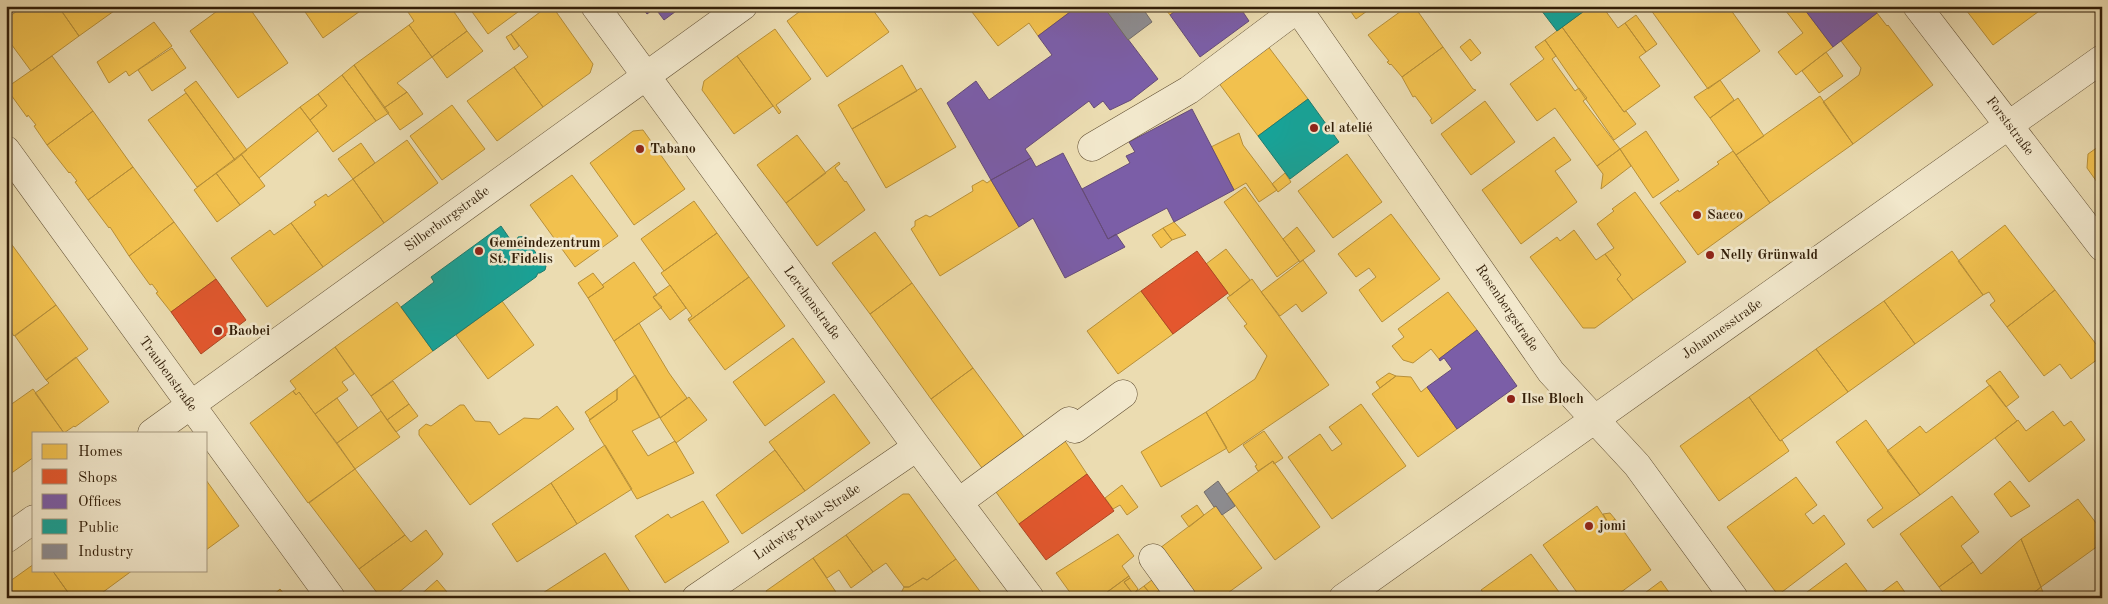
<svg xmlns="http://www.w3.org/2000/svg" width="2108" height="604" viewBox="0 0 2108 604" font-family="'Old Standard TT',serif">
<rect width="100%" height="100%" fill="#ebdcb1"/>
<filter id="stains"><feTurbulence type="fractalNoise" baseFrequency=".004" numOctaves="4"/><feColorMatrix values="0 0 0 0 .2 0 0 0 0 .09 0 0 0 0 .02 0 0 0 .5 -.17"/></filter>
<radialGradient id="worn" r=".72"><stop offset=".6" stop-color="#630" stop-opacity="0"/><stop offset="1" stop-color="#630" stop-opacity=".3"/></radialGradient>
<path fill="#f2c14e" stroke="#b89039" d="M24,6H58L79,36L31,71L6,37V19Z
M58,6H121L79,36Z
M224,6H248L288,63L238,98L190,31Z
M301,6H367L323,38Z
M404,6H450L467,31L432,57L409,25L414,21Z
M474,6H486L490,11L496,6H526L488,34L470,9Z
M548,6H552L593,64L590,73L543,107L514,67L528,57L511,34Z
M807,6H870L889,32L827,77L787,21Z
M980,6H1078L1038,36L1029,23L998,46L972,12Z
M1163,6H1182L1170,15Z
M1347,6H1374L1356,19Z
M1408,6H1414L1443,47L1402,77L1391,64L1390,65L1387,62L1389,61L1368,35Z
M1591,6H1602L1618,28L1625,23L1646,52L1639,57L1660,86L1624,112L1562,27Z
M1648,6H1728L1760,51L1708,89Z
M1782,6H1802L1833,47L1796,75L1778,52L1803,33Z
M1963,6H2046L1993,45Z
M1877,13L1887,26L1888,25L1933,85L1853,144L1823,102L1859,75L1861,68L1841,41Z
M1636,15L1657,44L1646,52L1625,23Z
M154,22L172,46L129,76L126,71L109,83L97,62Z
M409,25L432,57L397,83L407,92L384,108L354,65Z
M1562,27L1624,112L1626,111L1636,124L1614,140L1545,40Z
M775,29L811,79L776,105L781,112L779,114L737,56Z
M467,31L483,51L447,78L432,57Z
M511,34L519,46L514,50L506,37Z
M1470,39L1481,53L1471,61L1460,47Z
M1545,40L1556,56L1552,59L1575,91L1579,88L1587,98L1583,101L1620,149L1597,166L1555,108L1537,121L1510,84L1544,59L1535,47Z
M1267,45L1308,99L1258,136L1218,82Z
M1443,47L1473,89L1476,90L1432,124L1430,120L1432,119L1415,96L1413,97L1402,77Z
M172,48L186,68L152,91L138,70Z
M1826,52L1843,76L1819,93L1802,71Z
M52,56L93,111L47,145L34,126L36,125L28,115L27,117L6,88Z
M737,56L773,106L734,134L702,90L704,81Z
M354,65L389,113L376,121L342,75Z
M902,65L917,91L852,129L838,105Z
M514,67L543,107L497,141L467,101Z
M342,75L376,121L333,152L310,120L327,106L318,94Z
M1720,80L1734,100L1710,118L1694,97Z
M196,81L247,150L235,160L184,90Z
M921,88L956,147L886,188L852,129Z
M407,92L423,114L400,130L384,108Z
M186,93L235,160L197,187L148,120Z
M318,94L327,106L310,120L300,107Z
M1820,96L1853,144L1770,203L1736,155Z
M1738,98L1764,136L1736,155L1710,118Z
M1485,101L1515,142L1471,175L1441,134Z
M452,105L485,149L442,180L410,136Z
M300,107L318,131L259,178L241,154Z
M93,111L133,167L88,200L75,182L77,181L70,172L69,173L47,145Z
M643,130L685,189L634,225L590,163L633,131Z
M1646,131L1679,180L1653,198L1620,149Z
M1239,133L1243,145L1277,190L1259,202L1246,183L1234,190L1211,147Z
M797,135L826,173L786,203L757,165Z
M1554,137L1571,160L1555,171L1577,202L1521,244L1482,190Z
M407,140L438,183L384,223L353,179Z
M361,143L375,163L353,179L338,159Z
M2102,144V189L2087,168L2088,154Z
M1620,149L1631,166L1601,189L1603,174L1597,166Z
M1733,151L1770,203L1698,255L1660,203L1678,190L1679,192L1719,164L1717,162Z
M241,154L265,186L240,205L216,173Z
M1347,154L1382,202L1333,238L1298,191Z
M839,162L840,164L835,168L845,182L846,181L865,210L817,246L786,203Z
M133,167L174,222L129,256L110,227L109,228L88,200Z
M216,173L240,205L217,222L194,190Z
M1285,173L1291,182L1278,192L1272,184Z
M572,175L618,236L575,267L530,205Z
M353,179L384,223L323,267L291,223L316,205L314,202L326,194L328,197Z
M983,180L987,183L991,180L1019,227L940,276L911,229L915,226V221L926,215L930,217L973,191L972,186Z
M1245,187L1299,261L1277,277L1224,202Z
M1635,192L1686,262L1633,300L1617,279L1621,275L1605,254L1614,248L1597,224L1614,211L1612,209Z
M694,201L717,233L664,271L641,239Z
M1391,214L1440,279L1382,322L1359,290L1376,277L1369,268L1356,277L1338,254Z
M174,222L216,279L171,312L156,293L158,292L152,284L150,285L129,256Z
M1174,222L1186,235L1172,240L1163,228Z
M291,223L323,267L267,307L231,258L270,230L274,235Z
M2005,225L2055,290L2007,327L1990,305L1995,301L1989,292L1983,295L1958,261Z
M1297,227L1315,251L1300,262L1283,239Z
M1163,228L1172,240L1161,248L1152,235Z
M1574,230L1596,260L1605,254L1621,275L1617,279L1633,300L1595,328H1583L1530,257L1557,237L1560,241Z
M875,232L912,283L870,314L832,263Z
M717,233L749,277L689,321L688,319L692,316L661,273Z
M7,238L56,305L14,336L6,325Z
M1226,249L1250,280L1230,296L1206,264Z
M1952,251L1983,295L1915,344L1884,301Z
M1303,260L1327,293L1302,312L1296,304L1280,316L1261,292Z
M634,262L657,295L653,297L662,307L614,341L588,298L604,287L602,285Z
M593,273L604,287L588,298L578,283Z
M749,277L785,326L725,370L689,321Z
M1252,279L1329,385L1229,453L1206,412L1255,379L1267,356L1244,326L1247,324L1227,298Z
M912,283L973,368L931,399L870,314Z
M670,285L686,308L670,320L653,297Z
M2055,290L2102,352V356L2071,379L2060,364L2044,376L2007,327Z
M1141,291L1173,334L1118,374L1087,331Z
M1448,292L1477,330L1439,359L1431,349L1413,363L1403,360L1392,346L1404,337L1398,329Z
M502,301L534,345L488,379L456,335Z
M1884,301L1915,344L1848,392L1816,349Z
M397,302L433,351L371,396L335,347Z
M56,305L88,349L46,380L15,336Z
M639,323L669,373L687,398L660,418L614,341Z
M793,338L825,382L765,426L733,382Z
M335,347L354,374L342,382L348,390L315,414L299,392L296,395L293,391L296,389L290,381Z
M1816,349L1848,392L1780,441L1749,397Z
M76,357L109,402L75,427L74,426L64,433L35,393L49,383L46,380Z
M973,368L1027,441L985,472L931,399Z
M2000,371L2019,397L2006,407L1986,381Z
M1389,373L1396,376L1380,388L1376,382Z
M635,375L660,417L632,431L648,456L675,441L694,473L637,499L589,420L617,400V389Z
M1396,376L1411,377L1421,392L1427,387L1457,429L1418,457L1372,394Z
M393,381L409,404L387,420L371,396Z
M1990,385L2017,421L1920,495L1887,451L1920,426L1926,433Z
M33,389L64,433H34V457L6,477V408Z
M617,389V400L590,420L585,412Z
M293,391L296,395L299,392L355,469L308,503L250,423Z
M834,394L870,443L805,491L769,442Z
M689,397L707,420L676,443L660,418Z
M1749,397L1780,441L1782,440L1789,451L1719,501L1680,446Z
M337,398L358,428L337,443L315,414Z
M409,404L418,416L396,432L387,420Z
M1361,404L1406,466L1332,519L1288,457L1320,434L1332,451L1342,444L1329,427Z
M460,405H464L475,421L490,422L499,435L524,418L539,419L557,406L574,429L470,505L419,435V430L426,424L431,426Z
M381,411L400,437L355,469L337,443Z
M2053,411L2064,426L2071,421L2085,440L2029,482L1995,438L2018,420L2026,431Z
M1206,412L1227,448L1161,487L1141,452Z
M1866,420L1920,495L1873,528L1867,520L1883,508L1836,442Z
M1264,431L1283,458L1274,464L1273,461L1258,471L1255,466L1257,465L1243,445Z
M1061,435L1087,474L1019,524L991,485Z
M605,445L632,489L577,524L551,483Z
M775,450L805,491L742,534L716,495Z
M1273,461L1320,527L1275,560L1227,494Z
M355,469L405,535L359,569L309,503Z
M1796,477L1817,505L1805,514L1813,524L1824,515L1845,544L1778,595L1727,527Z
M206,480L239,526L206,550Z
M2010,481L2030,506L2011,517L1994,494Z
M551,483L577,524L517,562L492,524Z
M1122,485L1138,507L1127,515L1120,505L1113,509L1105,498Z
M903,494H909L956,559L927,580L923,578L909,587H904L886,563L873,572L846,535Z
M1952,496L1979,532L1961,546L1973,562L1939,587L1900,534Z
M2078,499L2102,531V543L2041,587L2021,539Z
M703,501L729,542L665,583L635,536L668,514L671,518Z
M1197,505L1204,515L1189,527L1181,516Z
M1216,506L1262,568L1221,598H1188L1160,548Z
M1597,506L1609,524L1615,519L1651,570L1613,598H1581L1543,545Z
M1610,513L1615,519L1609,524L1603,514Z
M426,530L443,554L439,559L392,598H381L359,569L405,535L411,542Z
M1118,534L1134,556L1122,566L1129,576L1099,598H1074L1056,573Z
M846,535L873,572L851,588L839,570L827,578L813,558Z
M2021,539L2041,587L2027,598H1947L1939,587L1973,562L1981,574Z
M605,553L634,598H535Z
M1531,554L1559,592L1557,594L1560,598H1487L1481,590Z
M813,558L840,598H770L766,591Z
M956,559L982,594L976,598H893L901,593L904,587H909L923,578L927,580Z
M1846,563L1867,591L1859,598H1799Z
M34,564V570H52L72,598H6V584Z
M52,570H133L95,598H72Z
M1129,576L1130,578L1124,582L1133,594L1144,586L1152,596L1164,587L1172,598H1099Z
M1157,576L1164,587L1152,596L1144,586Z
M1130,578L1138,589L1133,594L1124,582Z
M437,580L452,598H417Z
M1661,581L1673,598H1638Z
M1897,581L1909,598H1874Z
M2041,587L2045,598H2027Z
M280,589L287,598H270Z"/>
<path fill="#e4572e" stroke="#af4623" d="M1197,251L1228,293L1173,334L1141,291Z
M216,279L246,320L201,354L171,312Z
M1087,474L1114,511L1046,560L1019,524Z"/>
<path fill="#7b5ea7" stroke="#654b77" d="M641,6H683L664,20L655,8L647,14Z
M1078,6H1103L1158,79L1131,100L1110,110L1103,101L1094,108L1089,101L1025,149L1031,158L991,180L947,103L976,81L989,100L1052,55L1038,36Z
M1182,6H1239L1249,21L1200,57L1170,15Z
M1802,6H1872L1877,13L1833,47Z
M1192,109L1234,190L1174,222L1167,208L1108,239L1082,189L1130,163L1126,156L1135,152L1129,142Z
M1063,153L1108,239L1116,234L1125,247L1065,278L1033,218L1019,227L991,180L1031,158L1036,167Z
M1477,330L1517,386L1457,429L1427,387L1452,369L1444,358L1440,361L1439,359Z"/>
<path fill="#17a398" stroke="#1f7b6d" d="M1538,6H1591L1557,31Z
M1308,99L1339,142L1290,179L1258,136Z
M501,226L512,242H517L518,237L527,236L535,247L533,249L546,266L545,270L540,273H538L536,277L433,351L401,307L434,282L431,277Z"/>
<path fill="#8d8d92" stroke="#726c69" d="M1103,6H1141L1152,22L1128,40Z
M1218,481L1235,506L1222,515L1216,506L1214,507L1204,492Z"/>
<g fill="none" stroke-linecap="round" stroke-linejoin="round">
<defs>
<path id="minor" d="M595,6L917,447L1030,598
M1296,6L1551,372L1637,465L1734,598
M1917,6L2102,247
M1092,147L1189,90L1297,9
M6,150L331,598
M152,433L743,6
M959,502L1069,421L1075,429L1123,394
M6,539L34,519
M1153,558L1182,598
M696,598L917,447
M1343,598L2102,59"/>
</defs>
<use href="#minor" stroke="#604e32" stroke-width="29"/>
<use href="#minor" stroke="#f2e8cc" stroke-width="28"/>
</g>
<g fill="#8f2418" stroke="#f2e8cc" stroke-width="2">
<circle cx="1314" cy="128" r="5"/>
<circle cx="640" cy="149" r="5"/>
<circle cx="1697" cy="215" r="5"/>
<circle cx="479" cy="251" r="5"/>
<circle cx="1710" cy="255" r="5"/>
<circle cx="218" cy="331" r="5"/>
<circle cx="1511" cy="399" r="5"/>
<circle cx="1589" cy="526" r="5"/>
</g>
<g text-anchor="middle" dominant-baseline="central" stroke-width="5" stroke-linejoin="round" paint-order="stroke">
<g font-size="14" fill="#321e08" stroke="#f2e8cc">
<text transform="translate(2010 126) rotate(53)">Forststraße</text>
<text transform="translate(447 219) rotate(-36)">Silberburgstraße</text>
<text transform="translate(812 303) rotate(54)">Lerchenstraße</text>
<text transform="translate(1507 308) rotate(56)">Rosenbergstraße</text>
<text transform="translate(1722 329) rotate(-35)">Johannesstraße</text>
<text transform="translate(168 374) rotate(54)">Traubenstraße</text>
<text transform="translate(807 522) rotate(-34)">Ludwig-Pfau-Straße</text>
</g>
<g font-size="14" font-weight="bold" fill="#321e08" stroke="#f2e8cc" text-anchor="start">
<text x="1324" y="128">el atelié</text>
<text x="650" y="149">Tabano</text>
<text x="1707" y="215">Sacco</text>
<text x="489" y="243">Gemeindezentrum<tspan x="489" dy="16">St. Fidelis</tspan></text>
<text x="1720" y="255">Nelly Grünwald</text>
<text x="228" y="331">Baobei</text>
<text x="1521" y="399">Ilse Bloch</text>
<text x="1599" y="526">jomi</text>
</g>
</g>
<rect width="2108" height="604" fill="none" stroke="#ebdcb1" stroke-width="25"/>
<rect x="8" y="8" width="2093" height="589" fill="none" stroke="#321e08" stroke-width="2.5"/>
<rect x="12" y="12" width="2083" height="579" fill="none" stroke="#321e08"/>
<rect x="32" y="432" width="175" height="140" fill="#f2e8cc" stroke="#a5977e"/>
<rect x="42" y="444" width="25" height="15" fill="#f2c14e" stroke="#a5977e"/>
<text x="78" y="456" font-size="15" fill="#321e08">Homes</text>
<rect x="42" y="469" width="25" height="15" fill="#e4572e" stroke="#a5977e"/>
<text x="78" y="482" font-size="15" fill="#321e08">Shops</text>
<rect x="42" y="494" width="25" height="15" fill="#7b5ea7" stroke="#a5977e"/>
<text x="78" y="506" font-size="15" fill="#321e08">Offices</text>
<rect x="42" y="519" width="25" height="15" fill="#17a398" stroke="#a5977e"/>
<text x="78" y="532" font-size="15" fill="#321e08">Public</text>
<rect x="42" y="544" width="25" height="15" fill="#8d8d92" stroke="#a5977e"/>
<text x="78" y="556" font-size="15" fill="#321e08">Industry</text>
<rect width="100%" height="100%" filter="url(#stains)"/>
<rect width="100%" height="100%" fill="url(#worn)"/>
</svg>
